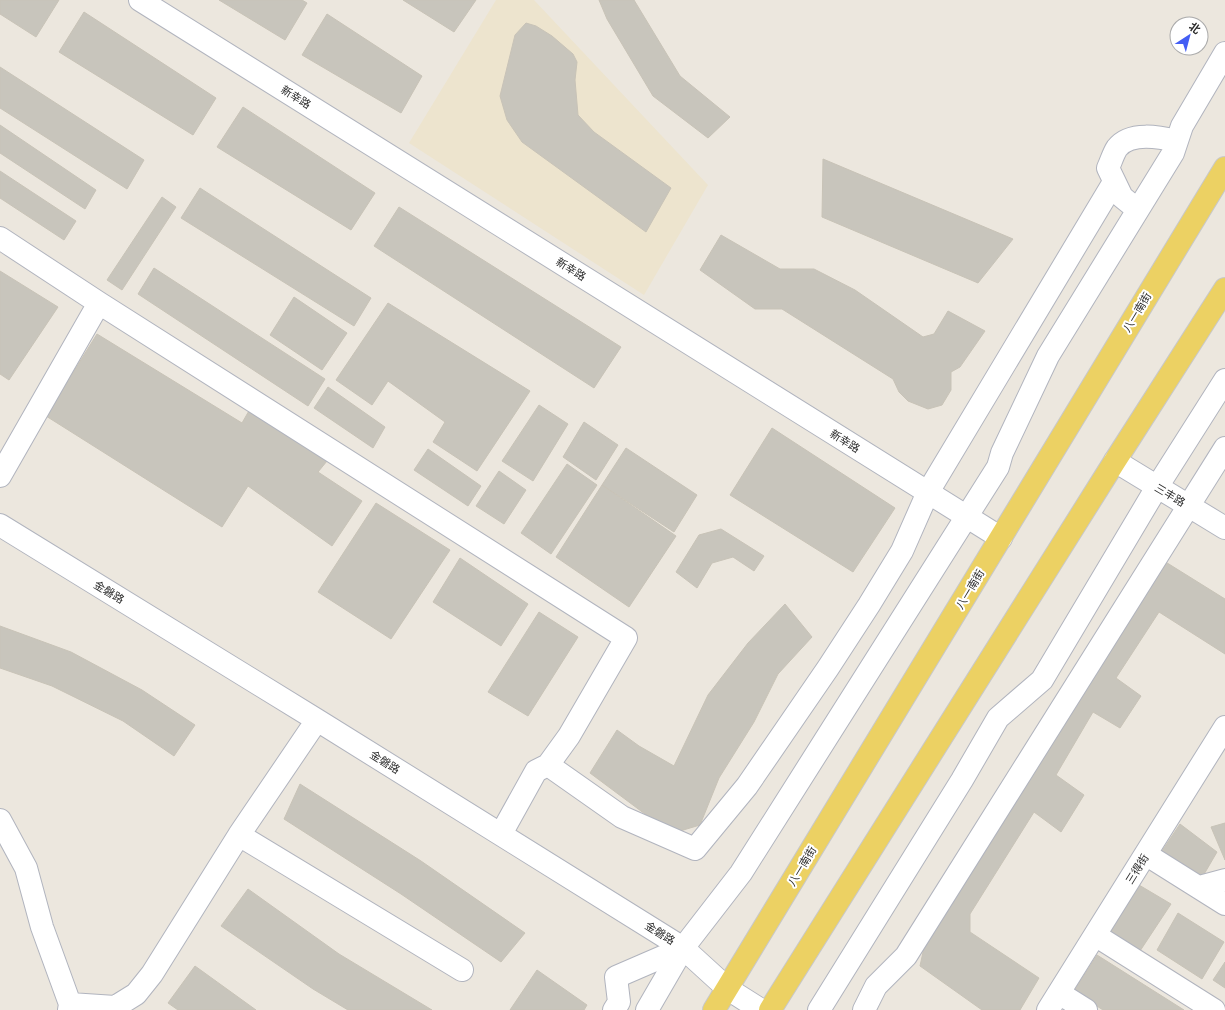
<svg xmlns="http://www.w3.org/2000/svg" width="1225" height="1010" viewBox="0 0 1225 1010" font-family="'Archivo Narrow','Noto Sans SC',sans-serif">
<rect width="100%" height="100%" fill="#ece7de"/>
<path fill="#ede4ce" d="M496,0H534L708,185L644,295L409,143Z"/>
<path fill="#c8c5bc" stroke="#c8c3b7" d="M0,0H59L36,37L0,14Z
M219,0H302L307,3L285,40Z
M403,0H476L454,32Z
M599,0H634L680,76L730,117L708,138L653,96L607,19Z
M84,12L216,98L193,135L59,52Z
M327,14L422,76L401,113L302,55Z
M526,23L536,26L552,36L573,54L577,62L575,80L578,115L594,132L671,188L646,232L522,142L507,120L500,96L515,35Z
M0,67L144,160L127,189L0,108Z
M243,107L375,193L351,230L217,147Z
M0,125L96,190L85,209L0,153Z
M823,159L1013,239L978,283L822,217Z
M0,171L76,221L64,240L0,198Z
M200,188L371,298L354,326L181,218Z
M162,197L176,207L122,290L107,280Z
M399,207L621,347L594,388L374,246Z
M721,235L780,269H814L855,290L923,337L934,334L948,311L985,331L960,367L951,372V390L942,405L928,409L908,401L899,392L893,379L782,309H755L700,270Z
M154,268L325,379L308,406L138,294Z
M0,271L58,307L9,380L0,374Z
M294,297L347,333L322,370L270,335Z
M388,303L530,391L477,471L433,442L445,422L388,381L372,405L336,380Z
M97,334L242,423L250,409L327,461L318,472L362,501L332,546L248,486L222,527L46,416Z
M328,387L385,427L373,448L314,408Z
M539,405L568,424L533,481L502,461Z
M584,422L618,445L596,480L563,457Z
M772,428L895,508L853,572L730,495Z
M626,448L697,495L674,532L602,485Z
M428,449L481,486L468,506L414,470Z
M567,464L597,485L551,554L521,533Z
M499,471L526,490L504,524L476,506Z
M602,485L676,536L629,607L556,557Z
M376,503L450,550L391,639L318,592Z
M721,529L764,556L754,571L733,557L712,563L697,588L676,572L699,535Z
M460,558L528,604L501,646L433,602Z
M1164,561L1225,599V654L1159,612L1116,678L1141,696L1120,728L1093,712L1056,775L1084,795L1061,832L1034,812L970,914V932L1039,978L1020,1010H982L920,966L925,943Z
M785,604L812,637L778,674L754,722L719,778L700,825L680,831L649,817L590,773L617,730L639,746L674,766L708,695L748,643Z
M539,612L578,637L528,716L488,692Z
M0,626L71,652L142,690L195,725L174,756L123,721L52,686L0,668Z
M300,784L421,861L525,933L501,962L401,894L284,819Z
M1225,823V860L1211,827Z
M1180,824L1217,852L1203,876L1162,851Z
M1139,885L1171,904L1138,954L1106,934Z
M248,889L339,954L432,1010H348L313,989L221,926Z
M1178,913L1224,942L1202,979L1157,950Z
M1097,955L1184,1010H1103L1074,991Z
M1225,962V988L1213,980Z
M195,966L256,1010H178L168,1003Z
M537,970L587,1005L584,1010H510Z"/>
<g fill="none" stroke-linecap="round" stroke-linejoin="round">
<defs>
<path id="minor" d="M140,0L1001,538
M1138,210L1122,197L1108,168C1111,162 1113,154 1117,148C1130,131 1160,137 1177,141
M0,238L99,303L626,638L569,736L548,765
M1115,461L1225,528
M0,476L99,303
M0,525L317,720L683,948L728,989L761,1010
M0,820L26,868L42,927L70,1004L69,1010
M501,834L536,771L548,765L622,817L695,849L747,786L828,668L869,605L902,551L928,492L1114,182
M239,835L462,970
M1147,855L1225,904
M1199,887L1225,880
M1095,935L1214,1010
M1059,993L1086,1010
M70,1004L115,1007L136,994L152,974L239,835L317,720
M614,1010L619,1002L616,977L683,948
M647,1010L683,948L741,873L998,467L1002,453L1048,356L1173,153L1182,126L1225,53
M819,1010L962,780L998,718L1042,680L1157,487L1225,380
M864,1010L876,986L906,956L1225,448
M1048,1010L1225,727"/>
<path id="major" d="M714,1010L1225,168
M770,1010L1115,461L1225,289"/>
</defs>
<use href="#minor" stroke="#b1b4be" stroke-width="24"/>
<use href="#major" stroke="#c8c8c8" stroke-width="24"/>
<use href="#minor" stroke="#fff" stroke-width="22"/>
<use href="#major" stroke="#ecd163" stroke-width="22"/>
</g>
<g text-anchor="middle" dominant-baseline="central" stroke-width="4" stroke-linejoin="round" paint-order="stroke">
<g font-size="11" fill="#2b2b2b" stroke="#fff">
<text transform="translate(296 97) rotate(32)">新幸路</text>
<text transform="translate(571 269) rotate(32)">新幸路</text>
<text transform="translate(1137 312) rotate(-59)">八一南街</text>
<text transform="translate(845 441) rotate(32)">新幸路</text>
<text transform="translate(1170 495) rotate(31)">三丰路</text>
<text transform="translate(970 589) rotate(-59)">八一南街</text>
<text transform="translate(109 592) rotate(31)">金磐路</text>
<text transform="translate(385 762) rotate(32)">金磐路</text>
<text transform="translate(802 866) rotate(-59)">八一南街</text>
<text transform="translate(1137 869) rotate(-58)">三得街</text>
<text transform="translate(660 933) rotate(32)">金磐路</text>
</g>
</g>
<g transform="translate(1189 36) rotate(36)"><circle r="19" fill="#ffffff" stroke="#aaaaaa"/>
<path d="M0-3L7 15L0 10L-7 15Z" fill="#445ef4"/>
<text y="-6" font-size="11" font-weight="bold" text-anchor="middle" fill="#2b2b2b">北</text>
</g>
</svg>
